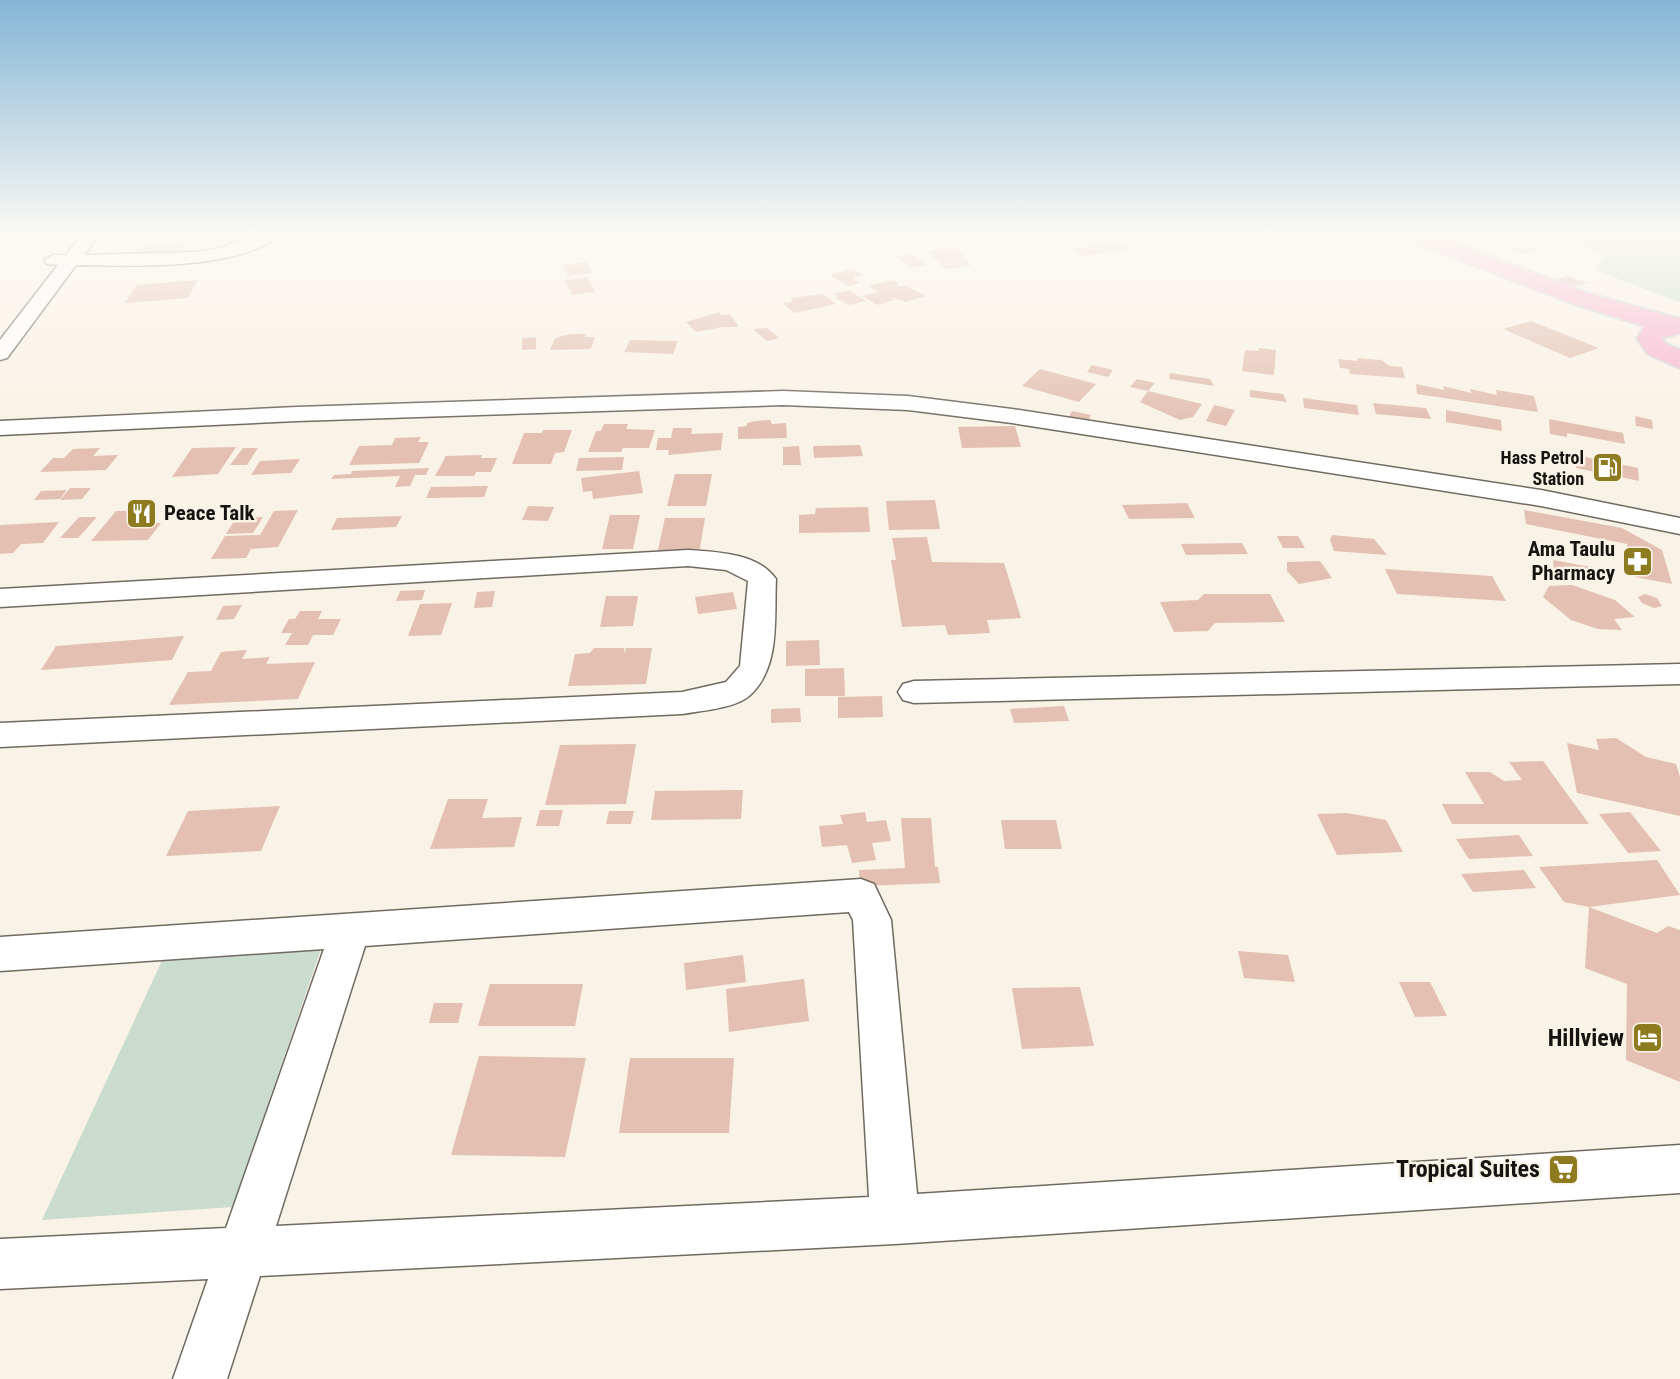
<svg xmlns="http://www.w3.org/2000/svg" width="1680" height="1379" viewBox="0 0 1680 1379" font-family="'Roboto Condensed',sans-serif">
<rect width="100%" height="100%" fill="#f9f2e6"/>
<path fill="#cadcce" d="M1544,234H1680V302L1594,270L1605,256Z
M323,943L233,1207L42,1220L166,952Z"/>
<path fill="#e3c0b2" d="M0,234H19L12,243L0,244Z
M250,234L247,243L224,245L227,236Z
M797,234H836V236L806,241Z
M1514,234L1533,242L1524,244L1503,236Z
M1100,237L1111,239L1130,249L1085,256L1071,249L1090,245L1083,241Z
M156,243L154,245L187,243L180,253L133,257L141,246Z
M1524,245L1537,250L1522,254L1509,249Z
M949,248L958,249L964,254L961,256L972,265L946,269L926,251Z
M911,254L927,265L911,268L896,257Z
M587,262L593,273L568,276L563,265Z
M853,269L863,275L852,278L860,283L848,286L830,275Z
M1567,276L1588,283L1573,286L1554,280Z
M587,277L595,292L572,295L564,280Z
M198,280L188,298L125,303L137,285Z
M892,280L899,283L897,287L905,285L926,296L905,302L892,297L894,300L877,305L862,296L878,292L869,286Z
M849,290L866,301L850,305L835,298L838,296L833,294Z
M823,294L836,304L794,313L783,303L793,301L790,298Z
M719,312L721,315L730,314L739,327H723L696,332L686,322Z
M1531,321L1599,348L1570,358L1503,329Z
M767,328L779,338L767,341L753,329Z
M570,334H586L585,337H595L591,349L550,350L555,338Z
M536,337V349L522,350V338Z
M630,340L678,341L673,354L624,352Z
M1259,348L1276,350L1274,375L1242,371L1245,350L1259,351Z
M1357,358L1381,360L1390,366L1402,367L1405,378L1350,374L1349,369L1340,368L1338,359L1358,361Z
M1092,365L1113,370L1108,377L1087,372Z
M1040,369L1096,384L1079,402L1022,386Z
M1170,373L1210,379L1214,386L1169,379Z
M1137,379L1155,383L1148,391L1130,387Z
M1416,384L1444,390L1443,386L1471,393L1470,389L1497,395L1496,390L1534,396L1538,412L1417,394Z
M1250,390L1283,394L1287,402L1250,397Z
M1148,391L1202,404L1193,417L1180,420L1140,402Z
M1303,398L1357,405L1359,415L1304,408Z
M1373,403L1426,408L1431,419L1376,414Z
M1214,405L1235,410L1226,426L1206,421Z
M1446,410L1501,420L1502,431L1446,422Z
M1072,411L1091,415L1087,422L1068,419Z
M1635,416L1652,420L1653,429L1636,426Z
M1549,419L1623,433L1625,444L1567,433V437L1550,434Z
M770,420L772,424L786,423L787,438L738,439V427L747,426V423L755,421Z
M604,424H628L626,429L655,430L649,448H623L621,452H588L596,431H601Z
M1015,426L1021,447L962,448L958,427Z
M673,428H692L691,434L723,433L721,450L668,455L669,450H656L658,438H671Z
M543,430H572L564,452L555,453L551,464H512L524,433H542Z
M421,437L418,442H429L419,463L349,465L359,446L392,445L395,438Z
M860,445L863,456L814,458L813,446Z
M799,446L801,465H783V447Z
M236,447L218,474L172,477L192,448Z
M100,448L93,456L118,455L106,470L40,472L53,458H64L73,449Z
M243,448H258L247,465H230Z
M482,455L481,458H497L491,472H476L474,476H435L446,456Z
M1576,455L1638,468L1639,481L1576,468Z
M624,457L622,470L576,471L579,458Z
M300,459L291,473L251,475L260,461Z
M429,468L426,475H415L410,486L395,487L400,476L331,479L334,475L351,474L352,471Z
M639,471L643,493L593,499L592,491L583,492L581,478Z
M675,474H712L706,506H667Z
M488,486L484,497L426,498L431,487Z
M70,488H91L82,499L60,500Z
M67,490L60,499L34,500L41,491Z
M935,500L940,529L889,530L886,501Z
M1187,503L1195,518L1129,519L1122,505Z
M528,506L554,507L548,521L522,520Z
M868,507L870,532L799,533V515L815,514L816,508Z
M298,510L278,547L251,549L246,558L211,559L225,536L260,535L274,511Z
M1524,510L1622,528L1662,550L1672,584L1635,577L1627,544L1526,524Z
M116,511H138L127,524L161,523L148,540L91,541Z
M610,515H640L633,549H602Z
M402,516L396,527L331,530L337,518Z
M79,517H97L78,538H60Z
M263,517L253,533L226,534L236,518Z
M665,518H705L699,554H657Z
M59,522L43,543L21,544L13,553L0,554V525Z
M1332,535L1374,539L1387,555L1334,551L1330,540Z
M1277,536H1298L1305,548H1283Z
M927,537L932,562L1004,563L1021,618L987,620L990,633L948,635L945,625L902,627L891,560H896L892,538Z
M1242,543L1248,554L1186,555L1181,544Z
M1553,560L1596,568L1598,578L1554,569Z
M1320,561L1332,578L1299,584L1287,571V562Z
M1385,569L1492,576L1506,601L1397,594Z
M1572,585L1615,600L1635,617L1614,619L1622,630L1598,629L1571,620L1543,597L1549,586Z
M425,590L422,600L396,601L400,591Z
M495,591L492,607L474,608L477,592Z
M733,592L737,609L698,614L695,597Z
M1204,594H1270L1285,622L1215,623L1208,631L1174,632L1160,602L1198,600Z
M1645,594L1657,598L1662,606L1654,608L1642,603L1638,597Z
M606,596H638L633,626L600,627Z
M452,603L441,635L408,636L420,604Z
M242,605L234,619L216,620L223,606Z
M300,611H322L318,619H341L333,635H313L308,645H285L292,633H281L289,619H295Z
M184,636L172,660L41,670L56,646Z
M819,640L820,665L786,666V641Z
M594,648H624L625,654L626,648H652L646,684L568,686L575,654L590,653Z
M247,650L242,659L270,657L266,664L315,662L298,699L169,705L188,672L211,671L221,652Z
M844,668L845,696H805V669Z
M882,696L883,717L838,718V697Z
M1064,706L1069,721L1014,723L1010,709Z
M800,708L801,722L771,723V709Z
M1616,738L1646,757L1676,764L1680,777V816L1577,793L1567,743L1599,750L1596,739Z
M636,744L626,804L545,805L560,745Z
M1543,761L1589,824H1452L1442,804H1484L1465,772H1490L1504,781L1522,780L1509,762Z
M743,790L741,819L651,820L655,791Z
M448,799H488L482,818L522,817L514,847L430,849Z
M280,806L261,851L166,856L188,811Z
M540,810H563L559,826H536Z
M609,811H634L631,824H606Z
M865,812L867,822L886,820L891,841L872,843L876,860L852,863L847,845L822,847L819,826L843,824L840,815Z
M1630,812L1661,851L1628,853L1599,814Z
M1347,813L1386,820L1403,852L1337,855L1317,814Z
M901,818H931L935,867H938L940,883L860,886L859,870L905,868Z
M1001,820H1056L1062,849H1005Z
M1519,835L1533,856L1469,859L1456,839Z
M1657,860L1680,895L1589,907L1657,933L1668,926L1680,930V1082L1626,1060L1627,984L1585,968L1589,907L1564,902L1539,867Z
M1524,870L1536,888L1473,892L1461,874Z
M1238,951L1288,955L1295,982L1244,978Z
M743,955L746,982L686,990L684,963Z
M804,979L809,1021L729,1032L726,989Z
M1399,982H1430L1447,1016L1415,1017Z
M490,984H583L575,1026H478Z
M1080,987L1094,1046L1022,1049L1012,988Z
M434,1003H463L458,1023H429Z
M479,1056L586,1058L565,1157L451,1155Z
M630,1058H734L729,1133H619Z"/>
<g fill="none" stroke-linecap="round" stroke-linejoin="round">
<defs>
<path id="minor" d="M82,234H99L84,255L195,252L221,248L257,234H279C244,271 125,266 76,265L7,358L0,360V340L58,265L47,264L44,260L53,255H66Z
M783,391L908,396L1012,409L1541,490L1680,518V534L1541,506L1012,423L908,410L783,405L297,421L0,435V421L297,407Z
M688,550C717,552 758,553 776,579C774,618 781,668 749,696C736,708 700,711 682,714L0,747V723L682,692L726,682L740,666L748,581L726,570L688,566L0,607V589Z
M1680,664V684L914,703L903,700L898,692L903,684L914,681Z
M861,879L874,884L891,920L917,1194L1680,1145V1193L895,1244L260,1276L227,1379H173L208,1279L0,1289V1239L226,1228L324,949L0,971V937ZM849,912L853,920L869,1197L276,1226L365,946Z"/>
<path id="major" d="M1400,234H1430L1590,294L1680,319V333L1661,338L1666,344L1680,350V368L1648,354L1637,338L1645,326L1574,304L1403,238Z"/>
</defs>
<use href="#minor" stroke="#706a60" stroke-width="3"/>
<use href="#major" stroke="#d5d5d4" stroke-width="4"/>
<use href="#minor" fill="#fff" fill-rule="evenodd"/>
<use href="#major" fill="#f8b5d1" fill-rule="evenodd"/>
</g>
<linearGradient id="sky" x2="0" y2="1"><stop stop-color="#84b6d6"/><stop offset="0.55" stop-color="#fcf9f4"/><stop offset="1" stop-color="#fcf9f4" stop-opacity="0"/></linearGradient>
<rect width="1680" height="427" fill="url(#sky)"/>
<defs>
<symbol id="fuel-square" viewBox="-11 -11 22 22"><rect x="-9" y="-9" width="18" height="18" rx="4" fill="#8e7a1f" stroke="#f9f2e6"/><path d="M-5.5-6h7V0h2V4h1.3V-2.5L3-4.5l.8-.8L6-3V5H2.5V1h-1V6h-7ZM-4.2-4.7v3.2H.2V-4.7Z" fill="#fff"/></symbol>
<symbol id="restaurant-square" viewBox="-11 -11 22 22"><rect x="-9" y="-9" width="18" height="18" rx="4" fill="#8e7a1f" stroke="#f9f2e6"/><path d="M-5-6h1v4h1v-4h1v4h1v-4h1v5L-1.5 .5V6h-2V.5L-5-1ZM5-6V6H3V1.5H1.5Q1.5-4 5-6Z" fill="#fff"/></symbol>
<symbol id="pharmacy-square" viewBox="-11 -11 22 22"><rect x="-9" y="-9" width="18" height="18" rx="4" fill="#8e7a1f" stroke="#f9f2e6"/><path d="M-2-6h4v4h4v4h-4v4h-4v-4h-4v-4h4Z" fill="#fff"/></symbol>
<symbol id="hotel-square" viewBox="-11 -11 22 22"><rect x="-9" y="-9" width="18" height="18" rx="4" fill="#8e7a1f" stroke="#f9f2e6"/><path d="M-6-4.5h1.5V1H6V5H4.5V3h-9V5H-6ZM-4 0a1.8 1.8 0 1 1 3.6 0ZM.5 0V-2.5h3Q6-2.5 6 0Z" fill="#fff"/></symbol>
<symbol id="supermarket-square" viewBox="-11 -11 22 22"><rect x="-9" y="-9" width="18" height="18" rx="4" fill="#8e7a1f" stroke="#f9f2e6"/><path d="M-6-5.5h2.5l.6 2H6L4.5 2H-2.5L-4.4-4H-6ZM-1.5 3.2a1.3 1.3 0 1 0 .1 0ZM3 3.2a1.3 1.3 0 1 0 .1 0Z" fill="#fff"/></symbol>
</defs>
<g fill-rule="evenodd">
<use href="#fuel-square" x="1590" y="450" width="35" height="35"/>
<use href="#restaurant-square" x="124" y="496" width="35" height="35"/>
<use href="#pharmacy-square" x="1620" y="544" width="35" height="35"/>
<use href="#hotel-square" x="1630" y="1020" width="35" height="35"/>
<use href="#supermarket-square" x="1546" y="1152" width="35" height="35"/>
</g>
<g text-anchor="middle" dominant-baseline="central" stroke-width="5" stroke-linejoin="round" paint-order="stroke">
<g font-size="18" font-weight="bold" fill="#161410" stroke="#f9f2e6" text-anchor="end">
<text x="1584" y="457">Hass Petrol<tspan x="1584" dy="21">Station</tspan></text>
</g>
<g font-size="21" font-weight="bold" fill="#161410" stroke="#f9f2e6" text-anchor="start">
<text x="164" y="513">Peace Talk</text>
<text x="1615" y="549" text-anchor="end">Ama Taulu<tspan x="1615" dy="24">Pharmacy</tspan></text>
</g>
<g font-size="24" font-weight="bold" fill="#161410" stroke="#f9f2e6" text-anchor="end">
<text x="1624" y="1038">Hillview</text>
<text x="1540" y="1169">Tropical Suites</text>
</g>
</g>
</svg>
